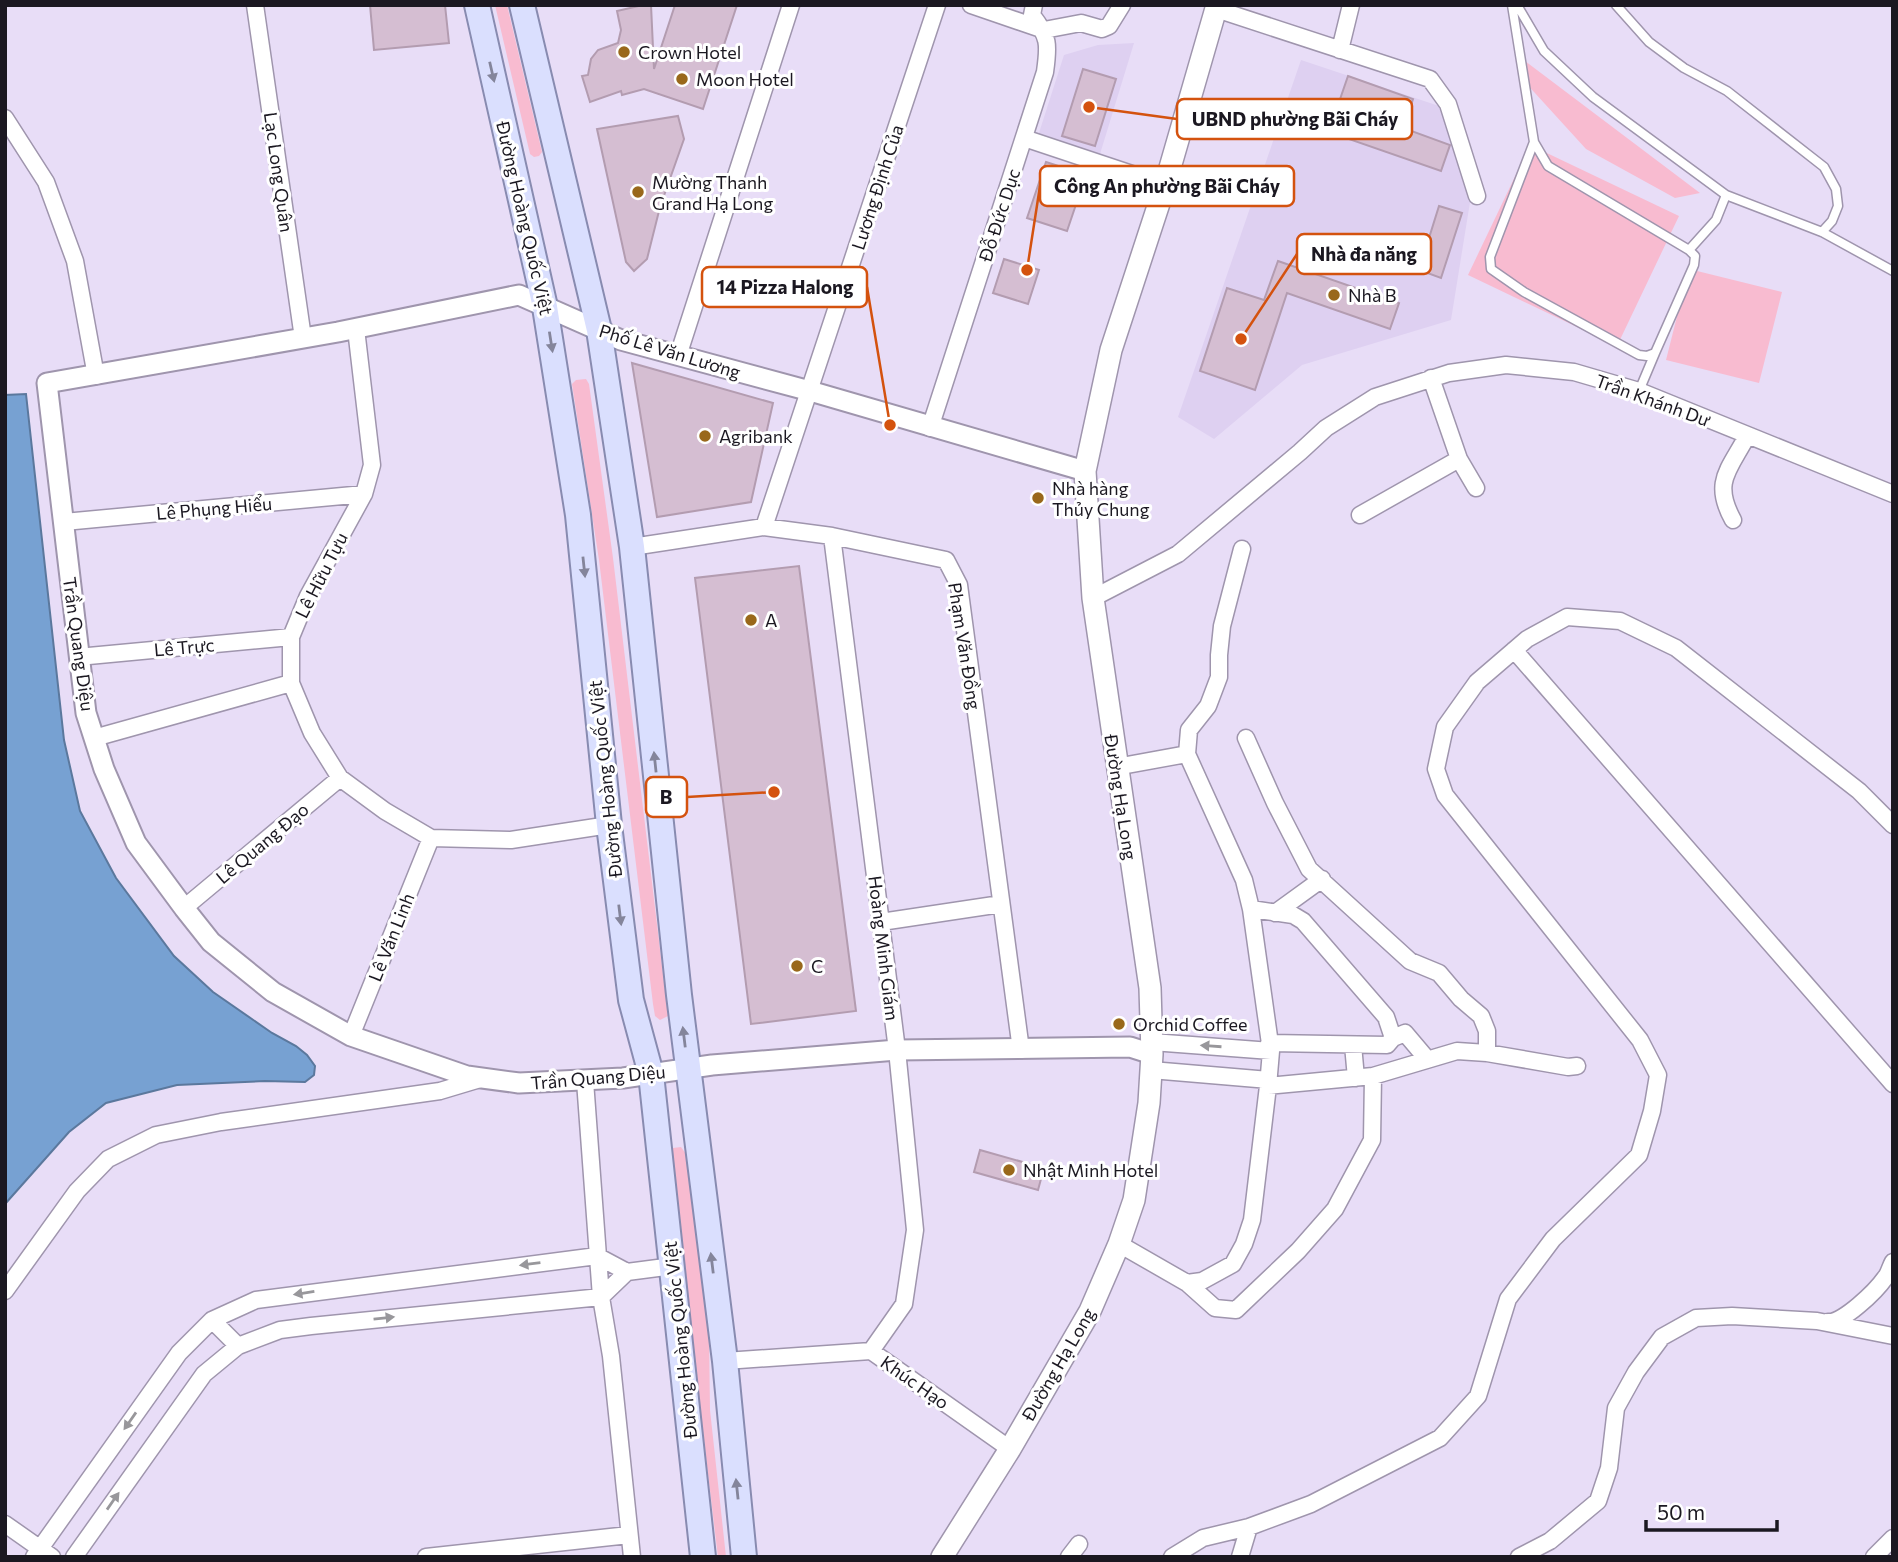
<svg xmlns="http://www.w3.org/2000/svg" width="1898" height="1562" viewBox="0 0 1898 1562" font-family="Commissioner,sans-serif">
<rect width="100%" height="100%" fill="#e8ddf7"/>
<path fill="#ded0f1" d="M1134,43L1100,154L1038,136L1064,55L1098,45Z
M1301,60L1445,108L1471,196L1451,320L1302,365L1214,439L1178,417Z"/>
<path fill="#f8bbd0" d="M495,5H507L542,152L539,156L534,157L530,154Z
M1517,55L1700,193L1675,198L1586,149L1523,80Z
M1530,145L1679,216L1617,346L1468,275Z
M1689,269L1782,292L1759,383L1666,360Z
M586,379L589,384L613,558L668,1016L660,1020L655,1016L653,1004L599,560L572,384L576,380Z
M681,1147L686,1154L709,1337L710,1410L726,1557H718L670,1157L673,1148Z"/>
<path fill="#77a1d2" stroke="#5b789d" stroke-width="2" d="M26,394L64,740L80,811L116,878L174,956L213,992L272,1033L296,1046L307,1055L315,1066L314,1075L305,1082L265,1081L177,1085L106,1103L69,1132L5,1204V395Z"/>
<path fill="#d5bed2" stroke="#b39cb0" stroke-width="2" d="M370,5H445L449,43L374,50Z
M643,5H651L654,69L675,5H737L703,109L644,89L622,95L621,91L590,102L582,76L588,75L591,59L598,50L618,43L621,30L617,11Z
M1083,69L1116,79L1095,146L1062,136Z
M1348,76L1413,99L1403,128L1450,145L1441,171L1320,129L1329,102L1338,105Z
M678,116L684,139L660,207L647,259L634,271L626,262L597,129Z
M1046,162L1086,175L1067,231L1027,218Z
M1439,206L1462,213L1441,278L1419,270Z
M1004,259L1039,270L1028,304L993,293Z
M1278,261L1399,303L1390,329L1287,293L1255,390L1200,371L1227,288L1264,300Z
M632,363L773,403L751,502L657,517Z
M799,566L856,1011L751,1024L695,578Z
M980,1150L1044,1168L1038,1190L974,1172Z"/>
<g fill="none" stroke-linecap="round" stroke-linejoin="round">
<defs>
<path id="service" d="M1512,5L1534,142L1548,166L1689,250L1695,256L1694,265L1655,353L1647,356L1639,355L1524,292L1491,269L1490,257L1534,142
M1517,5L1544,51L1593,97L1726,195L1822,232L1893,271
M1616,5L1649,42L1684,68L1727,91L1824,167L1836,189L1838,206L1832,221L1822,232
M1689,250L1716,220L1726,195
M1639,391L1655,353"/>
<path id="minor" d="M255,5L303,338
M971,5L1044,30L1081,23L1102,29L1109,26L1122,5
M1216,9L1430,79L1448,104L1477,196
M1340,50L1351,5
M5,118L46,182L75,261L96,376
M1024,138L1165,185
M356,329L372,465L364,494L308,596L291,637V683L312,733L340,778L385,811L431,838L511,840L609,825
M678,356L791,5
M1431,378L1459,459L1476,488
M930,428L1045,72C1049,44 1049,37 1032,15L1034,5
M1360,515L1459,459
M1733,520C1712,482 1729,470 1747,436
M64,522L364,494
M764,527L937,5
M832,536L897,1050L915,1230L904,1304L871,1351
M632,547L764,527L832,536L946,560L959,585L1021,1050
M1093,598L1178,554L1300,452L1326,428L1375,397L1449,373L1506,365L1574,372L1639,391L1893,494
M1514,650L1893,1084
M78,657L291,637
M94,738L291,683
M1246,738L1275,803L1309,869L1410,961L1439,973L1461,999L1481,1016L1487,1031V1053
M1116,767L1187,754
M184,908L340,778
M1251,909L1293,915L1303,921L1386,1017L1393,1038L1387,1045L1269,1043
M1275,913L1322,879
M881,922L1001,904
M351,1036L431,838
M1393,1038L1405,1033L1427,1059
M1152,1042L1271,1051
M1353,1045L1356,1078
M1151,1070L1269,1080
M585,1081L601,1297L611,1356L632,1557
M1268,1086L1373,1076L1457,1051L1487,1053L1568,1067L1577,1066
M1119,1244L1187,1283L1215,1308L1236,1310L1298,1251L1335,1209L1372,1140L1373,1076
M1187,1283L1202,1281L1233,1264L1244,1244L1252,1220L1268,1086L1271,1051L1251,909L1244,880L1187,754L1189,730L1208,706L1219,677V655L1222,626L1242,549
M5,1291L77,1191L108,1159L156,1135L221,1122L440,1091L480,1079
M212,1320L238,1346
M1828,1322C1843,1323 1876,1291 1885,1278C1889,1274 1890,1267 1893,1262
M725,1361L871,1351L1010,1449
M5,1524L52,1557
M34,1557L179,1353L212,1320L256,1300L597,1256L627,1272L673,1266
M74,1557L204,1374L238,1346L280,1330L311,1326L601,1297L627,1272
M426,1557L629,1535
M1069,1557L1079,1544
M1172,1557L1203,1538L1249,1527L1311,1504L1440,1438L1478,1396L1508,1299L1553,1239L1639,1155L1652,1111L1658,1075L1640,1040L1445,795L1436,769L1445,727L1477,682L1527,639L1567,617L1620,621L1676,648L1859,791L1893,825
M1240,1557L1249,1527
M1519,1557L1550,1541L1598,1501L1609,1468L1616,1408L1636,1372L1662,1337L1696,1318L1732,1316L1817,1321L1893,1336
M1874,1557L1893,1538"/>
<path id="tertiary" d="M1085,471L810,391L621,340L519,295L338,332L47,383L86,713L104,769L136,843L184,908L211,942L273,992L351,1036L467,1076L519,1083L623,1078L712,1065L897,1050L1130,1047L1152,1054"/>
<path id="secondary" d="M942,1557L1010,1449L1090,1311L1119,1244L1134,1200L1149,1103L1152,1054L1150,988L1093,598L1085,471L1111,350L1165,185L1217,5"/>
<path id="primary" d="M477,5L545,307L578,515L609,825L631,1000L651,1074L703,1557
M522,5L599,330L632,547L679,995L725,1361L744,1557"/>
</defs>
<use href="#service" stroke="#9f95ad" stroke-width="11"/>
<use href="#minor" stroke="#9f95ad" stroke-width="19"/>
<use href="#tertiary" stroke="#9f95ad" stroke-width="23"/>
<use href="#secondary" stroke="#9f95ad" stroke-width="24"/>
<use href="#primary" stroke="#888bb0" stroke-width="28"/>
<use href="#service" stroke="#fff" stroke-width="8"/>
<use href="#minor" stroke="#fff" stroke-width="16"/>
<use href="#tertiary" stroke="#fff" stroke-width="19"/>
<use href="#secondary" stroke="#fff" stroke-width="21"/>
<use href="#primary" stroke="#dadffe" stroke-width="24"/>
</g>
<defs><path id="oneway-solid" d="M-6-.8H1V-3.2L6.5 0L1 3.2V.8H-6Z" transform="scale(1.75)"/></defs>
<g fill="#84859b">
<use href="#oneway-solid" transform="translate(492 72) rotate(77)"/>
<use href="#oneway-solid" transform="translate(551 342) rotate(81)"/>
<use href="#oneway-solid" transform="translate(584 567) rotate(84)"/>
<use href="#oneway-solid" transform="translate(655 762) rotate(-96)"/>
<use href="#oneway-solid" transform="translate(620 915) rotate(83)"/>
<use href="#oneway-solid" transform="translate(684 1037) rotate(-97)"/>
<use href="#oneway-solid" transform="translate(712 1263) rotate(-97)"/>
<use href="#oneway-solid" transform="translate(737 1489) rotate(-96)"/>
</g>
<g fill="#98979b">
<use href="#oneway-solid" transform="translate(1211 1046) rotate(-176)"/>
<use href="#oneway-solid" transform="translate(530 1264) rotate(173)"/>
<use href="#oneway-solid" transform="translate(304 1293) rotate(171)"/>
<use href="#oneway-solid" transform="translate(384 1318) rotate(-6)"/>
<use href="#oneway-solid" transform="translate(130 1421) rotate(125)"/>
<use href="#oneway-solid" transform="translate(113 1501) rotate(-55)"/>
</g>
<g fill="#99681b" stroke="#fff" stroke-width="2.5">
<circle cx="624" cy="52" r="7"/>
<circle cx="682" cy="79" r="7"/>
<circle cx="638" cy="192" r="7"/>
<circle cx="1334" cy="295" r="7"/>
<circle cx="705" cy="436" r="7"/>
<circle cx="1038" cy="498" r="7"/>
<circle cx="751" cy="620" r="7"/>
<circle cx="797" cy="966" r="7"/>
<circle cx="1119" cy="1024" r="7"/>
<circle cx="1009" cy="1170" r="7"/>
</g>
<g text-anchor="middle" dominant-baseline="central" stroke-width="6" stroke-linejoin="round" paint-order="stroke">
<g font-size="18" fill="#1b1821" stroke="#fff" text-anchor="start">
<text x="638" y="52">Crown Hotel</text>
<text x="696" y="79">Moon Hotel</text>
<text x="652" y="182">Mường Thanh<tspan x="652" dy="21">Grand Hạ Long</tspan></text>
<text x="1348" y="295">Nhà B</text>
<text x="719" y="436">Agribank</text>
<text x="1052" y="488">Nhà hàng<tspan x="1052" dy="21">Thủy Chung</tspan></text>
<text x="765" y="620">A</text>
<text x="811" y="966">C</text>
<text x="1133" y="1024">Orchid Coffee</text>
<text x="1023" y="1170">Nhật Minh Hotel</text>
</g>
<g font-size="18" fill="#1b1821" stroke="#fff">
<text transform="translate(279 172) rotate(82)">Lạc Long Quân</text>
<text transform="translate(877 187) rotate(-72)">Lương Định Của</text>
<text transform="translate(999 215) rotate(-72)">Đỗ Đức Dục</text>
<text transform="translate(525 218) rotate(77)">Đường Hoàng Quốc Việt</text>
<text transform="translate(670 351) rotate(17)">Phố Lê Văn Lương</text>
<text transform="translate(1653 400) rotate(20)">Trần Khánh Dư</text>
<text transform="translate(214 508) rotate(-5)">Lê Phụng Hiểu</text>
<text transform="translate(321 575) rotate(-63)">Lê Hữu Tựu</text>
<text transform="translate(79 644) rotate(82)">Trần Quang Diệu</text>
<text transform="translate(965 646) rotate(81)">Phạm Văn Đồng</text>
<text transform="translate(184 647) rotate(-5)">Lê Trực</text>
<text transform="translate(605 779) rotate(-96)">Đường Hoàng Quốc Việt</text>
<text transform="translate(1121 797) rotate(81)">Đường Hạ Long</text>
<text transform="translate(262 843) rotate(-40)">Lê Quang Đạo</text>
<text transform="translate(391 937) rotate(-68)">Lê Văn Linh</text>
<text transform="translate(884 948) rotate(83)">Hoàng Minh Giám</text>
<text transform="translate(598 1077) rotate(-5)">Trần Quang Diệu</text>
<text transform="translate(680 1340) rotate(-96)">Đường Hoàng Quốc Việt</text>
<text transform="translate(1058 1364) rotate(-60)">Đường Hạ Long</text>
<text transform="translate(915 1382) rotate(35)">Khúc Hạo</text>
</g>
</g>
<path fill="none" stroke="#d4520e" stroke-width="2.5" d="M1089 107L1177 119M1027 270L1040 186M1241 339L1297 254M890 425L867 287M774 792L687 797"/>
<g fill="#d4520e" stroke="#fff" stroke-width="2.5">
<circle cx="1089" cy="107" r="7"/>
<circle cx="1027" cy="270" r="7"/>
<circle cx="1241" cy="339" r="7"/>
<circle cx="890" cy="425" r="7"/>
<circle cx="774" cy="792" r="7"/>
</g>
<g fill="#fff" stroke="#d4520e" stroke-width="2.5">
<rect x="1177" y="99" width="235" height="40" rx="7"/>
<rect x="1040" y="166" width="254" height="40" rx="7"/>
<rect x="1297" y="234" width="134" height="40" rx="7"/>
<rect x="702" y="267" width="165" height="40" rx="7"/>
<rect x="646" y="777" width="41" height="40" rx="7"/>
</g>
<g font-size="19" text-anchor="middle" font-weight="bold" fill="#1b1821">
<text x="1295" y="126">UBND phường Bãi Cháy</text>
<text x="1167" y="193">Công An phường Bãi Cháy</text>
<text x="1364" y="261">Nhà đa năng</text>
<text x="785" y="294">14 Pizza Halong</text>
<text x="666" y="804">B</text>
</g>
<rect width="1898" height="1562" fill="none" stroke="#1b1821" stroke-width="14"/>
<path d="M1646 1520v10h131v-10" fill="none" stroke="#1b1821" stroke-width="3.5"/>
<text x="1657" y="1520" font-size="21" fill="#1b1821" stroke="#ffffff" stroke-width="5" paint-order="stroke">50 m</text>
</svg>
